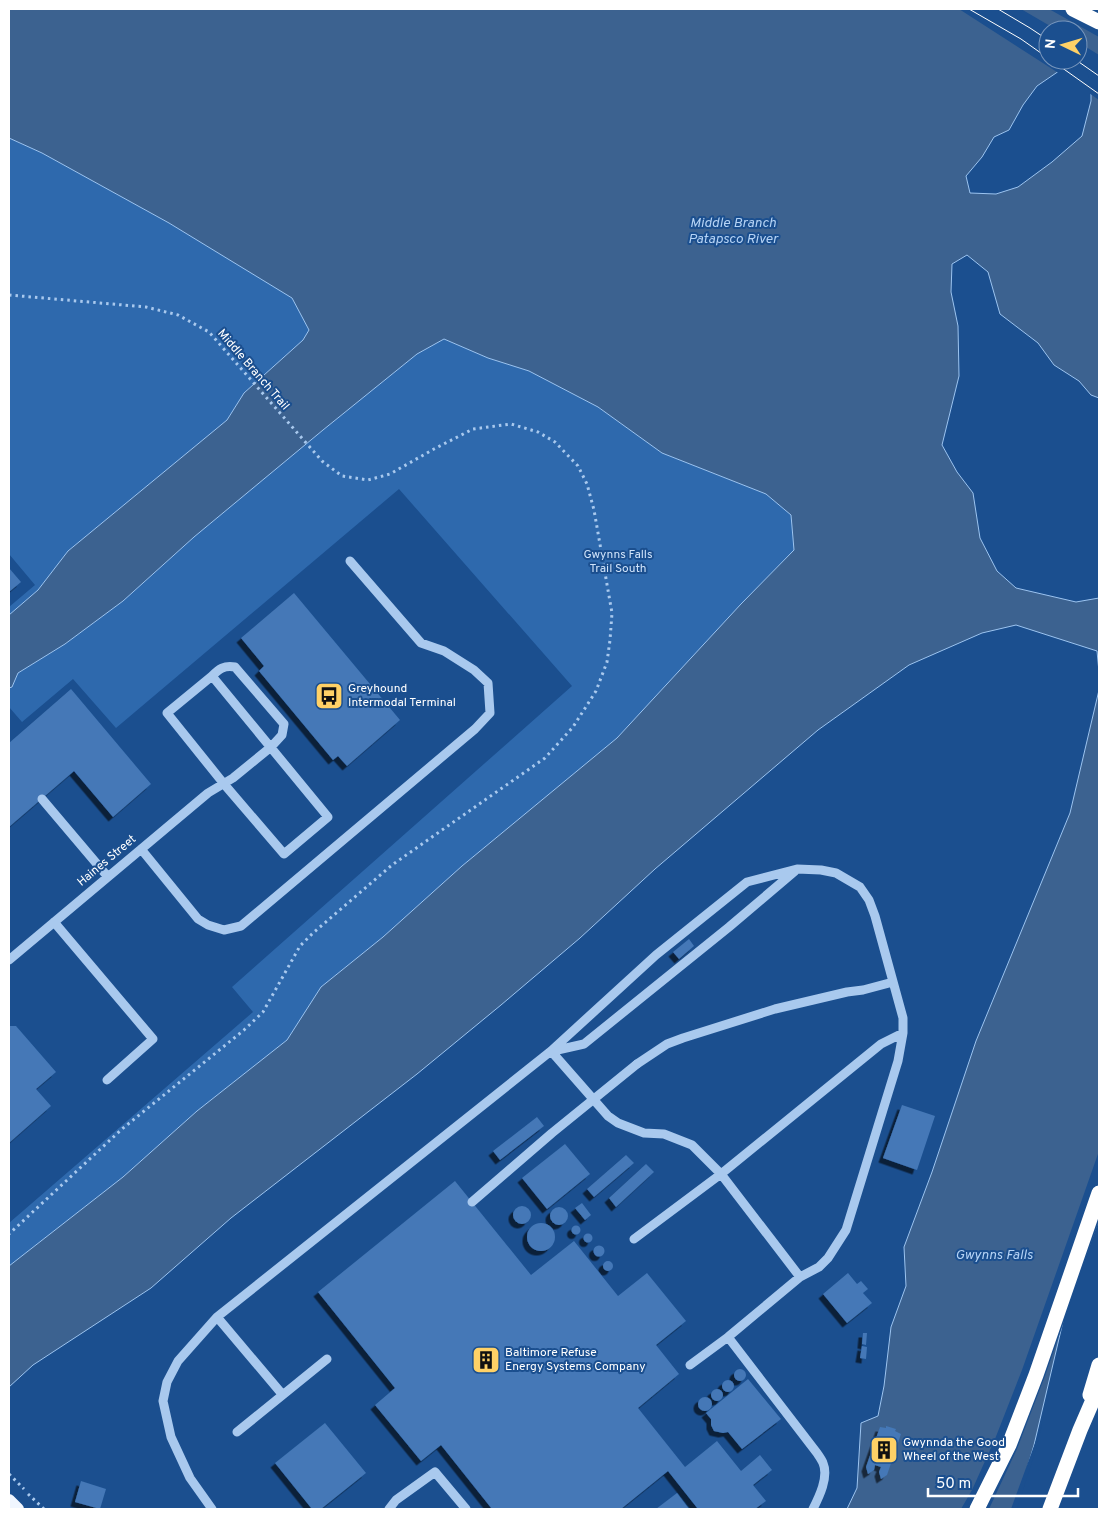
<svg xmlns="http://www.w3.org/2000/svg" width="1108" height="1518" viewBox="0 0 1108 1518" font-family="Overpass,sans-serif">
<defs>
<filter id="shadow"><feDropShadow dx="-4.5" dy="4.5" stdDeviation="0" flood-color="#0009"/></filter>
</defs>
<rect width="100%" height="100%" fill="#1b4f8f"/>
<path fill="#2e69ad" d="M9,138L42,153L169,223L293,298L310,330L303,340L244,393L227,420L68,551L38,590L9,615V607L35,585L9,554Z
M444,339L488,358L529,371L598,407L662,453L766,494L791,515L794,550L741,604L617,738L462,866L383,937L321,987L287,1040L197,1111L123,1177L9,1266V1223L253,1012L232,987L572,686L399,489L116,728L73,679L22,722L9,707V688L12,687L18,673L65,644L123,601L194,537L323,430L417,354Z"/>
<path fill="#3c6290" stroke="#9cc4f0" fill-rule="evenodd" d="M9,9H1099V398L1091,395L1079,381L1054,365L1038,343L1000,314L988,272L967,255L952,264L951,292L958,326L959,376L942,445L957,472L973,493L980,538L997,571L1016,588L1076,602L1099,598V672L1097,651L1016,625L982,633L909,665L818,730L655,869L580,938L501,1005L417,1074L231,1218L151,1288L33,1365L9,1387V1266L123,1177L197,1111L287,1040L321,987L383,937L462,866L617,738L741,604L794,550L791,515L766,494L662,453L598,407L529,371L488,358L444,339L417,354L323,430L194,537L123,601L65,644L18,673L12,687L9,688V615L38,590L68,551L227,420L244,393L303,340L309,330L292,298L169,223L42,153L9,138ZM1048,30H1078V60H1048ZM1087,60L1091,78V101L1082,136L1052,162L1018,187L996,194L970,193L966,176L982,157L994,137L1009,130L1023,105L1037,86L1059,71Z
M1099,690V1219L1065,1313L1034,1445L1015,1509H847L857,1488L861,1423L878,1416L884,1386L891,1327L906,1286L904,1247L932,1172L976,1041L1070,813Z"/>
<path fill="#1b4f8f" d="M959,9H1021L1057,30H1048V60H1078V42L1099,55V100L1089,93V78L1085,63L1060,74Z
M1049,9H1095L1099,11V37Z
M1099,1151V1221L1045,1376L1017,1449L989,1509H961L972,1490L995,1439L1022,1370Z
M1042,1424L1037,1446L1017,1509H1011Z"/>
<path fill="#4478b7" filter="url(#shadow)" d="M9,568L21,582L9,592Z
M294,593L400,720L347,766L338,756L333,760L259,671L264,666L241,638Z
M71,689L151,784L113,817L74,771L9,827V743Z
M689,939L694,946L679,959L673,952Z
M9,1026H16L56,1072L36,1089L51,1106L9,1143Z
M902,1105L935,1116L917,1170L883,1158Z
M537,1117L544,1126L500,1160L493,1151Z
M565,1144L590,1174L547,1209L522,1178Z
M626,1155L634,1163L594,1197L587,1189Z
M646,1164L654,1172L616,1207L609,1198Z
M455,1181L531,1275L574,1241L618,1296L647,1273L686,1321L656,1345L679,1374L638,1408L685,1467L717,1441L741,1471L760,1455L772,1470L753,1485L766,1501L755,1509H698L668,1471L621,1509H492L441,1445L421,1461L375,1405L395,1388L318,1292Z
M582,1203L591,1215L585,1220L575,1208Z
M513 1215a9 9 0 1 1 18 0a9 9 0 1 1-18 0Z
M550 1216a9 9 0 1 1 18 0a9 9 0 1 1-18 0Z
M527 1237a14 14 0 1 1 28 0a14 14 0 1 1-28 0Z
M571.5 1230a4.5 4.5 0 1 1 9 0a4.5 4.5 0 1 1-9 0Z
M583.5 1238a4.5 4.5 0 1 1 9 0a4.5 4.5 0 1 1-9 0Z
M593.5 1251a5.5 5.5 0 1 1 11 0a5.5 5.5 0 1 1-11 0Z
M603 1266a5 5 0 1 1 10 0a5 5 0 1 1-10 0Z
M848,1273L857,1284L861,1281L868,1289L863,1293L872,1303L847,1323L823,1294Z
M863,1333H867L866,1345L862,1344Z
M862,1346L867,1347L866,1359L860,1358Z
M734 1375a6 6 0 1 1 12 0a6 6 0 1 1-12 0Z
M748,1379L781,1419L742,1449L728,1432L723,1433L714,1431L711,1425V1419L706,1413Z
M722 1386a6 6 0 1 1 12 0a6 6 0 1 1-12 0Z
M711 1395a6 6 0 1 1 12 0a6 6 0 1 1-12 0Z
M698 1404a7 7 0 1 1 14 0a7 7 0 1 1-14 0Z
M325,1423L366,1473L321,1509H312L275,1463Z
M886,1426L896,1429L895,1431L901,1434L887,1475L881,1479L879,1472L881,1467L875,1465L874,1470L868,1474L866,1467L880,1427L886,1428Z
M81,1481L106,1489L100,1509L75,1502Z
M677,1493L689,1509H656Z"/>
<g fill="none" stroke-linecap="round" stroke-linejoin="round">
<path stroke="#a9c9ee" stroke-width="3" stroke-dasharray="2.5 4" stroke-linecap="butt" d="M9,295L146,307L178,315L209,332L322,461L342,476L368,480L390,474L434,449L473,429L511,424L538,432L555,442L578,466L587,484L594,510L612,613L610,640L607,662L596,691L573,727L545,758L392,865L313,933L300,946L263,1012L244,1030L122,1129L9,1234
M9,1474L24,1489
M28,1494L44,1509"/>
<path stroke="#a9c9ee" stroke-width="9" d="M212,676L328,817L284,854L224,784L167,713Z
M42,799L108,877
M141,849L198,919L208,925L224,930L241,926L475,729L490,713L488,683L474,670L444,651L421,643L350,561
M54,922L153,1039L107,1080
M9,960L208,793L233,778L271,747L282,735L284,724L235,667C224,665 219,669 212,676
M551,1051L608,1116L618,1123L644,1133L664,1134L692,1145L721,1174L800,1277
M553,1051L584,1044L729,927L795,871
M637,1064L667,1044L683,1038L775,1009L847,992L863,990L893,982
M634,1239L721,1174L881,1044L903,1033
M217,1317L282,1394
M728,1337L817,1453C819,1456 822,1460 823,1463C829,1477 819,1497 813,1509
M237,1432L327,1359
M212,1509L190,1478L171,1437L163,1401L167,1382L178,1361L217,1317L551,1051L656,955L747,882L797,869L821,870L836,873L860,887L869,900L875,916L903,1018V1033L898,1061L846,1230L828,1258L819,1267L800,1277L728,1337L690,1365
M389,1509L396,1500L435,1472L466,1509"/>
<path stroke="#f0f6ff" stroke-width="12" d="M9,1500L18,1509"/>
<path stroke="#fff" stroke-width="15" d="M1073,9L1099,22
M1090,1395L1099,1365
M977,1509L1009,1445L1036,1375L1099,1193
M1050,1509L1080,1430L1099,1386"/>
<path stroke="#fff" stroke-width="1" d="M969,9L1021,39L1048,58
M998,9L1030,28L1048,40
M1051,60L1099,94
M1076,60L1099,76"/>
<path stroke="#a9c9ee" stroke-width="9" d="M472,1202L552,1133L637,1064"/>
</g>
<defs>
<symbol id="bus-square" viewBox="-11 -11 22 22"><rect x="-9" y="-9" width="18" height="18" rx="4" fill="#ffd166" stroke="#1b4f8f"/><path d="M-5-6H5V4H4V6H2V4H-2V6H-4V4H-5ZM-3.5-4V0h7V-4ZM-3.5 1.2v1.5H-2V1.2ZM2 1.2v1.5H3.5V1.2Z" fill="#111"/></symbol>
<symbol id="building-square" viewBox="-11 -11 22 22"><rect x="-9" y="-9" width="18" height="18" rx="4" fill="#ffd166" stroke="#1b4f8f"/><path d="M-4-6H4V6H1V3H-1V6H-4ZM-2.5-4.3h1.7v1.8h-1.7ZM.8-4.3h1.7v1.8H.8ZM-2.5-1h1.7V.8h-1.7ZM.8-1h1.7V.8H.8Z" fill="#111"/></symbol>
</defs>
<g fill-rule="evenodd">
<use href="#bus-square" x="313" y="680" width="32" height="32"/>
<use href="#building-square" x="470" y="1344" width="32" height="32"/>
<use href="#building-square" x="868" y="1434" width="32" height="32"/>
</g>
<g text-anchor="middle" dominant-baseline="central" stroke-width="4" stroke-linejoin="round" paint-order="stroke">
<g font-size="12" fill="#fff" stroke="#1b4f8f">
<text transform="translate(253 370) rotate(49)">Middle Branch Trail</text>
<text transform="translate(107 861) rotate(-40)">Haines Street</text>
</g>
<g font-size="12" fill="#cfe3fa" stroke="#1b4f8f">
<text x="618" y="555">Gwynns Falls<tspan x="618" dy="14">Trail South</tspan></text>
</g>
<g font-size="12" fill="#fff" stroke="#1b4f8f" text-anchor="start">
<text x="348" y="689">Greyhound<tspan x="348" dy="14">Intermodal Terminal</tspan></text>
<text x="505" y="1353">Baltimore Refuse<tspan x="505" dy="14">Energy Systems Company</tspan></text>
<text x="903" y="1443">Gwynnda the Good<tspan x="903" dy="14">Wheel of the West</tspan></text>
</g>
<g font-size="14" font-style="italic" fill="#b5d3f5" stroke="#1b4f8f">
<text x="733" y="223">Middle Branch<tspan x="733" dy="16">Patapsco River</tspan></text>
<text x="994" y="1255">Gwynns Falls</text>
</g>
</g>
<rect width="1108" height="1518" fill="none" stroke="#ffffff" stroke-width="20"/>
<g transform="translate(1063 45) rotate(275)"><circle r="24" fill="#1b4f8f" stroke="#7695bc"/>
<path d="M0-4L9 19L0 12L-9 19Z" fill="#ffd166"/>
<text y="-8" font-size="14" font-weight="bold" text-anchor="middle" fill="#ffffff">N</text>
</g>
<path d="M928 1488v8h150v-8" fill="none" stroke="#ffffff" stroke-width="2.5"/>
<text x="936" y="1488" font-size="15" fill="#ffffff" stroke="#1b4f8f" stroke-width="4" paint-order="stroke">50 m</text>
</svg>
